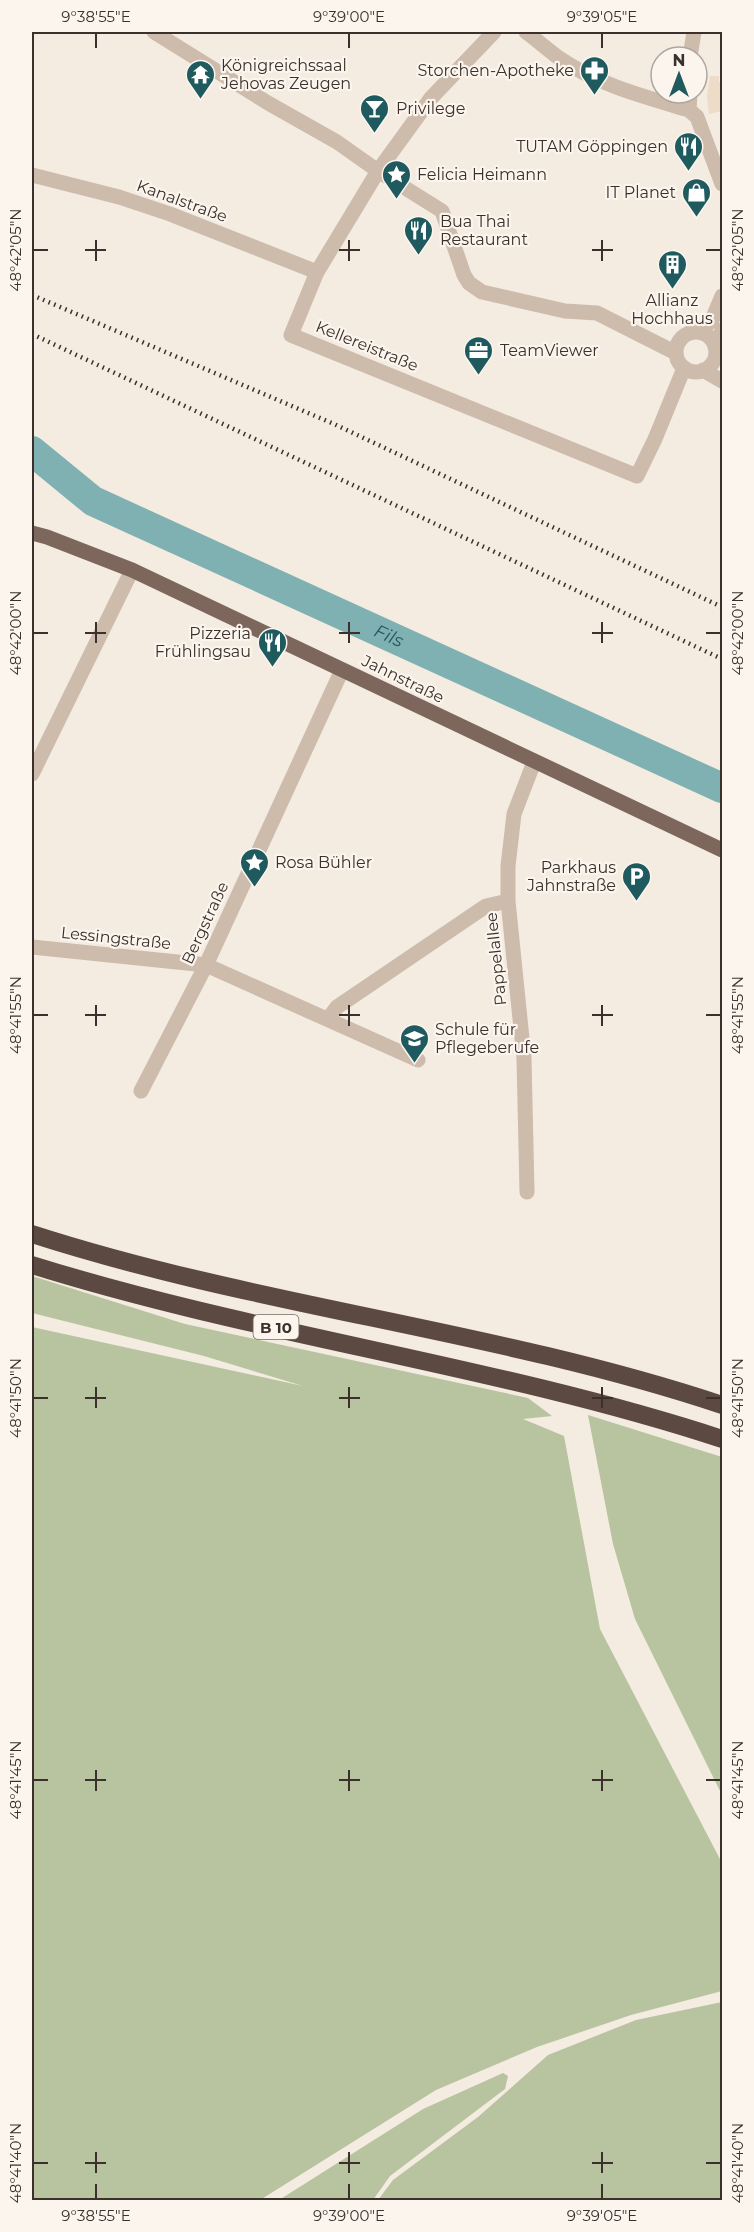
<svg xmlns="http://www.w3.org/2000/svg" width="754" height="2232" viewBox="0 0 754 2232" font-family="Montserrat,sans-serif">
<rect width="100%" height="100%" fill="#f4ebe1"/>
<path fill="#b8c4a0" d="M32,1276L185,1324L528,1398L552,1416L523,1419L564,1436L600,1629L722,1863V1991L631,2015L537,2047L436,2090L260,2200H32V1327L303,1386L204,1356L32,1313Z
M588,1415L722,1457V1795L635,1619L613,1544Z
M722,2002V2200H378L393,2180L478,2117L548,2055L636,2020Z
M503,2073L508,2076L505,2089L390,2176L373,2200H279L423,2109Z"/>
<path fill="#ecdcc8" d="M710,76H719V82L722,84V111L709,114L707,96Z"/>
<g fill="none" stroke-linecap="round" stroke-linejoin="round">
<path stroke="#7fb0b2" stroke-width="30" id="s1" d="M32,451L93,501L722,788"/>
<path stroke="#cdbbac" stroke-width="15" d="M154,32L268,103L337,142L378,171L442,211L464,275L469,283L482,292L565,311L597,313L676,353
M494,32L431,98L378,171L317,272L291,335L637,476L655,439L684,368
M526,32C537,40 548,50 559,58C598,85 645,97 689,110
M690,57L694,32
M690,93L689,110L697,117L722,184
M32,175L119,197L170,214L317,272
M700,332L712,320L722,296
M676 352a20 20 0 1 1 40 0a20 20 0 1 1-40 0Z
M715,347L722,330
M703,370L722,381
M32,774L132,570
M32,947L206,965L418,1060
M328,1019L337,1007L486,906L508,901
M141,1091L206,965L342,670
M527,1192L524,1058L508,901V866L514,814L534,762"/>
<path stroke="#7d675c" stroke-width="15" d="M32,533L47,537L132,570L722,850"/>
<path stroke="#5c4a42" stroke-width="18" d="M32,1234C258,1307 497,1330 722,1405
M32,1265C259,1336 496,1365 722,1439"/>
<path stroke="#3b302b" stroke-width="4.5" stroke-dasharray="1.5 4.5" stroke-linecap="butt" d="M32,295L334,424L722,607
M32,334L722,659"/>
</g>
<path fill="none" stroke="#3b302b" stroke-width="2" d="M96,33V48M349,33V48M602,33V48M96,240V261M349,240V261M602,240V261M33,250H48M85,250H106M339,250H360M592,250H613M706,250H721M96,622V643M349,622V643M602,622V643M33,633H48M85,633H106M339,633H360M592,633H613M706,633H721M96,1005V1026M349,1005V1026M602,1005V1026M33,1015H48M85,1015H106M339,1015H360M592,1015H613M706,1015H721M96,1387V1408M349,1387V1408M602,1387V1408M33,1398H48M85,1398H106M339,1398H360M592,1398H613M706,1398H721M96,1770V1791M349,1770V1791M602,1770V1791M33,1780H48M85,1780H106M339,1780H360M592,1780H613M706,1780H721M96,2152V2173M349,2152V2173M602,2152V2173M33,2163H48M85,2163H106M339,2163H360M592,2163H613M706,2163H721M96,2184V2199M349,2184V2199M602,2184V2199"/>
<defs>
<symbol id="pharmacy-pin" viewBox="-11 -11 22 30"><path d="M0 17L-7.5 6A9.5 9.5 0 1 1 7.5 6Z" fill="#1f5a5e" stroke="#fbf5ee"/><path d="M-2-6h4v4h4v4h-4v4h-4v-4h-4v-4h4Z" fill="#fff"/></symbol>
<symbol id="temple-pin" viewBox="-11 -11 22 30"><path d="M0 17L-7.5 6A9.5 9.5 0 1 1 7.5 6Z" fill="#1f5a5e" stroke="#fbf5ee"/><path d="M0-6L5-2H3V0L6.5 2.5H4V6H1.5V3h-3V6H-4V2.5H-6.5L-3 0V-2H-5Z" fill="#fff"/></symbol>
<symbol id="bar-pin" viewBox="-11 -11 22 30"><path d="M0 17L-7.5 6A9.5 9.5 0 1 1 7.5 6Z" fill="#1f5a5e" stroke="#fbf5ee"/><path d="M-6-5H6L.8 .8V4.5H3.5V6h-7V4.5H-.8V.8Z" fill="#fff"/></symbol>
<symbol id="restaurant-pin" viewBox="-11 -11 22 30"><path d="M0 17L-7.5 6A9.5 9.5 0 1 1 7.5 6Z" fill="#1f5a5e" stroke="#fbf5ee"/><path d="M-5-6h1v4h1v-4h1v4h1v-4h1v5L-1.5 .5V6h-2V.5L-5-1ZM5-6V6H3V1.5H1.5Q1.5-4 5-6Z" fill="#fff"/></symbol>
<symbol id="sight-pin" viewBox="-11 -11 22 30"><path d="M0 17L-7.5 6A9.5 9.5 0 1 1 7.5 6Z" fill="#1f5a5e" stroke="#fbf5ee"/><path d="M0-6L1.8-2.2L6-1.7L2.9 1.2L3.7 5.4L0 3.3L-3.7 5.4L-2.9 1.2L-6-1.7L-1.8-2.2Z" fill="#fff"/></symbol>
<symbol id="shop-pin" viewBox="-11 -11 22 30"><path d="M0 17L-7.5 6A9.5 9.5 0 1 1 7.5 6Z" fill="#1f5a5e" stroke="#fbf5ee"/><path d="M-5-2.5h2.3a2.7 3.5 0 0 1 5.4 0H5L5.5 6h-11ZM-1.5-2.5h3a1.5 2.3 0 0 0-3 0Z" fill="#fff"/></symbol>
<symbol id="building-pin" viewBox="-11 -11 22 30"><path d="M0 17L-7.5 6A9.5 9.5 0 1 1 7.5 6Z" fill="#1f5a5e" stroke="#fbf5ee"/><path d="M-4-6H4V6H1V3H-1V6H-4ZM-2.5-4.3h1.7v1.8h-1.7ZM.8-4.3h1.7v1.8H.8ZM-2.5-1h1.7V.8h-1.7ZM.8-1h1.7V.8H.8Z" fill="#fff"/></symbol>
<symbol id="office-pin" viewBox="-11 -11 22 30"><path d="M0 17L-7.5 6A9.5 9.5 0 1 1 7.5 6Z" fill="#1f5a5e" stroke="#fbf5ee"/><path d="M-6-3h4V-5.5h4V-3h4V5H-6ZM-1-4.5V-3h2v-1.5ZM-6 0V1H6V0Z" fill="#fff"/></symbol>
<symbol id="parking-pin" viewBox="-11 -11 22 30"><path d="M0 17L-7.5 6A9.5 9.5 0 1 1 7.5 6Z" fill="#1f5a5e" stroke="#fbf5ee"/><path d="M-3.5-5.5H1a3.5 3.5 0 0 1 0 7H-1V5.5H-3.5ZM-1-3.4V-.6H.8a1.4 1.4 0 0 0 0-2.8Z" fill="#fff"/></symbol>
<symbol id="school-pin" viewBox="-11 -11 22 30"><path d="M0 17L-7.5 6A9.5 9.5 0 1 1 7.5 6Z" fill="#1f5a5e" stroke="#fbf5ee"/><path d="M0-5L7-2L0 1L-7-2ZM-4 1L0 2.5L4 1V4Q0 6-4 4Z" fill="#fff"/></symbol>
</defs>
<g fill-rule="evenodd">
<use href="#pharmacy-pin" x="578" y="54" width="33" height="45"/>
<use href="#temple-pin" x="184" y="58" width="33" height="45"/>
<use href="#bar-pin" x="358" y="92" width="33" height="45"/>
<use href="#restaurant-pin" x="672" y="130" width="33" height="45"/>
<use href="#sight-pin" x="380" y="158" width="33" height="45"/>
<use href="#shop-pin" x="680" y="176" width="33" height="45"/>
<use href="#restaurant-pin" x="402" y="214" width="33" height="45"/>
<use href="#building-pin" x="656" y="248" width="33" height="45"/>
<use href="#office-pin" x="462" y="334" width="33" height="45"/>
<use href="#restaurant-pin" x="256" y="626" width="33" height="45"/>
<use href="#sight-pin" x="238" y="846" width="33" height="45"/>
<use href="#parking-pin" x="620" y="860" width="33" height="45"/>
<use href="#school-pin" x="398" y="1022" width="33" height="45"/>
</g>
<g text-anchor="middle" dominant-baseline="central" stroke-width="4.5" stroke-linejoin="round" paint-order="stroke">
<rect fill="#fbf5ee" stroke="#756b66" stroke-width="1.5" x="253.5" y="1315" width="45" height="24" rx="4.5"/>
<g font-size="15" font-weight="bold" fill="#3b302b">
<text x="276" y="1327">B 10</text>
</g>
<g font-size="16" fill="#3b302b" stroke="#fbf5ee" text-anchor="start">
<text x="221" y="65">Königreichssaal<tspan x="221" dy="18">Jehovas Zeugen</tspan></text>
<text x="574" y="70" text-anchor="end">Storchen-Apotheke</text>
<text x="396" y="108">Privilege</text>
<text x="668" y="146" text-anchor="end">TUTAM Göppingen</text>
<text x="417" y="174">Felicia Heimann</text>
<text x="676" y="192" text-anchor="end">IT Planet</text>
<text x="440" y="221">Bua Thai<tspan x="440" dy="18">Restaurant</tspan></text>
<text x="672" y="300" text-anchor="middle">Allianz<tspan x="672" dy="18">Hochhaus</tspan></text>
<text x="500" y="350">TeamViewer</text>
<text x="251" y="633" text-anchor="end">Pizzeria<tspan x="251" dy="18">Frühlingsau</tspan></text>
<text x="275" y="862">Rosa Bühler</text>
<text x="616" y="867" text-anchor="end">Parkhaus<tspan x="616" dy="18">Jahnstraße</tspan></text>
<text x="435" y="1029">Schule für<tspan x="435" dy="18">Pflegeberufe</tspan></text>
</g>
<g font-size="16" fill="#3b302b" stroke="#fbf5ee">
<text transform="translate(182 201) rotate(20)">Kanalstraße</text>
<text transform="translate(367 346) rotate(22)">Kellereistraße</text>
<text transform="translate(403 679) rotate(26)">Jahnstraße</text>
<text transform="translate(205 923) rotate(-65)">Bergstraße</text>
<text transform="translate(116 938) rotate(6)">Lessingstraße</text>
<text transform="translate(496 959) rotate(-96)">Pappelallee</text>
</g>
<g font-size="18" font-style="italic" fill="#1f5a5e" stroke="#fbf5ee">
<text stroke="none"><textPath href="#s1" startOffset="404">Fils</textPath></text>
</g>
</g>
<rect width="754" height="2232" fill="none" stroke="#fbf5ee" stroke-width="66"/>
<g transform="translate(679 75)"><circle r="28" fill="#fbf5ee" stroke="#aea6a0" stroke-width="1.5"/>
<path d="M0-4.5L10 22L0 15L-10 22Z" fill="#1f5a5e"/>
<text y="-9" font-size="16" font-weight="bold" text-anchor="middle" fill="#3b302b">N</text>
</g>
<rect x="33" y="33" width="688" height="2166" fill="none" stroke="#3b302b" stroke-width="2"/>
<g font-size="15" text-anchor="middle" fill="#3b302b">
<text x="96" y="22">9°38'55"E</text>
<text x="349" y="22">9°39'00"E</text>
<text x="602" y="22">9°39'05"E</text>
<text transform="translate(16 250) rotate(-90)" y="5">48°42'05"N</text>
<text transform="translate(738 250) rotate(-90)" y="5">48°42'05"N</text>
<text transform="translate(16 633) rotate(-90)" y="5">48°42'00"N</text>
<text transform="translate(738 633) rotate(-90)" y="5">48°42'00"N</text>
<text transform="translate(16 1015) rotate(-90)" y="5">48°41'55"N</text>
<text transform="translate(738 1015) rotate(-90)" y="5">48°41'55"N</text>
<text transform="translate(16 1398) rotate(-90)" y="5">48°41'50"N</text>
<text transform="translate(738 1398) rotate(-90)" y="5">48°41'50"N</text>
<text transform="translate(16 1780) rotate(-90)" y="5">48°41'45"N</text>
<text transform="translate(738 1780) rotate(-90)" y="5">48°41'45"N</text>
<text transform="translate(16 2163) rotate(-90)" y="5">48°41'40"N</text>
<text transform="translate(738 2163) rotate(-90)" y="5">48°41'40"N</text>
<text x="96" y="2221">9°38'55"E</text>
<text x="349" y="2221">9°39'00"E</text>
<text x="602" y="2221">9°39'05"E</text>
</g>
</svg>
